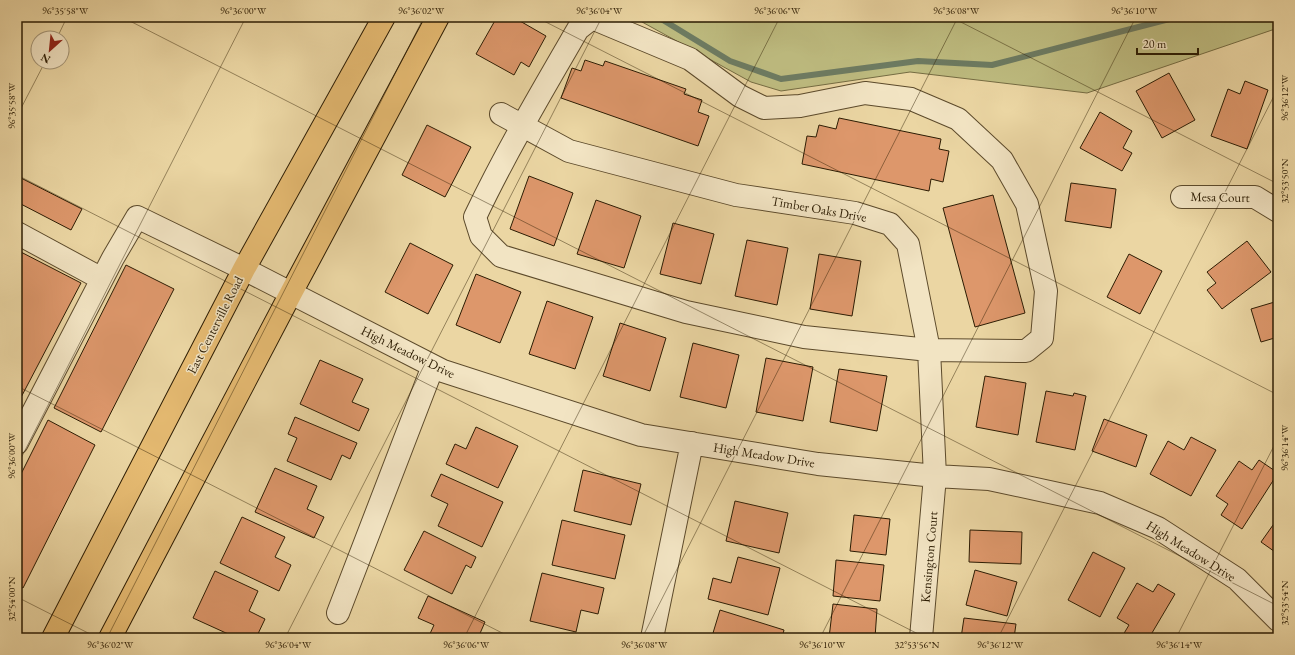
<svg xmlns="http://www.w3.org/2000/svg" width="1295" height="655" viewBox="0 0 1295 655" font-family="'EB Garamond',serif">
<rect width="100%" height="100%" fill="#ebd6a3"/>
<filter id="stains"><feTurbulence type="fractalNoise" baseFrequency=".005" numOctaves="4"/><feColorMatrix values="0 0 0 0 .2 0 0 0 0 .09 0 0 0 0 .02 0 0 0 .5 -.17"/></filter>
<radialGradient id="worn" r=".72"><stop offset=".6" stop-color="#630" stop-opacity="0"/><stop offset="1" stop-color="#630" stop-opacity=".3"/></radialGradient>
<path fill="#bebc80" stroke="#756c42" d="M633,17H1278V28L1087,93L910,72L781,91L751,82Z"/>
<g fill="none" stroke-linecap="round" stroke-linejoin="round">
<path stroke="#6d7b62" stroke-width="6" d="M658,17L730,61L781,79L918,61L992,65L1177,17"/>
</g>
<path fill="#dd976b" stroke="#2c1c03" d="M497,17H513L546,36L529,67L521,62L514,75L476,54Z
M585,60L603,66L605,61L686,89L684,94L702,100L698,112L709,116L698,146L561,98L572,68L581,71Z
M1169,73L1195,120L1162,138L1136,91Z
M1245,81L1268,90L1247,149L1211,136L1228,89L1240,94Z
M1100,112L1132,131L1123,148L1132,153L1122,171L1080,148Z
M839,118L941,139L939,149L949,151L943,182L931,179L929,191L802,164L807,136L816,137L819,125L836,129Z
M427,125L471,147L445,197L402,175Z
M17,176L82,209L71,230L17,202Z
M529,176L573,193L554,246L510,229Z
M1071,183L1116,189L1111,228L1065,221Z
M993,195L1025,313L975,327L943,208Z
M596,200L641,216L624,268L577,254Z
M673,223L714,234L701,284L660,274Z
M747,240L788,248L777,305L735,296Z
M1247,241L1271,272L1222,309L1207,290L1216,283L1207,272Z
M410,243L453,265L428,314L385,292Z
M17,250L81,283L17,405Z
M819,254L861,261L852,316L810,309Z
M1129,254L1162,271L1140,314L1107,297Z
M126,265L174,289L101,432L54,408Z
M476,274L521,292L500,343L456,325Z
M547,301L593,317L575,369L529,354Z
M1278,301V337L1261,342L1251,309Z
M620,323L666,338L650,391L603,376Z
M693,343L739,355L726,408L680,397Z
M766,358L813,367L803,421L756,412Z
M320,360L363,379L352,402L369,409L359,431L300,404Z
M839,369L887,376L877,431L830,422Z
M985,376L1026,383L1018,435L976,427Z
M1046,391L1073,396L1074,393L1086,396L1075,450L1036,442Z
M295,417L357,443L350,459L342,455L331,480L287,461L297,438L288,434Z
M1104,419L1147,435L1136,467L1092,451Z
M48,420L95,445L23,588L17,585V482Z
M476,427L518,446L498,488L446,464L455,444L466,449Z
M1191,437L1216,450L1191,496L1150,474L1168,441L1184,450Z
M1259,460L1278,473L1242,529L1221,515L1228,504L1216,496L1239,461L1252,470Z
M275,468L317,486L307,509L324,517L314,538L255,512Z
M583,470L641,484L631,525L574,511Z
M441,474L503,502L482,547L438,526L448,504L431,496Z
M735,501L788,513L779,553L726,541Z
M854,515L890,519L886,555L850,551Z
M242,517L285,537L275,557L291,565L279,591L220,563Z
M1278,518V554L1261,542Z
M562,520L625,535L615,579L552,565Z
M970,530L1022,532L1021,564L969,562Z
M424,531L476,557L471,568L466,565L452,594L404,570Z
M1093,552L1125,568L1100,617L1068,600Z
M738,557L780,568L768,615L708,599L713,578L731,583Z
M836,560L884,565L880,601L833,596Z
M975,570L1017,582L1007,616L966,605Z
M215,571L258,591L249,611L265,619L256,638H237L193,618Z
M542,573L604,588L598,614L581,610L576,632L530,621Z
M1137,583L1153,592L1158,584L1175,594L1149,638H1128L1123,635L1129,625L1117,618Z
M428,596L485,622L478,638H428L434,625L418,618Z
M833,604L877,609L875,638H829Z
M720,610L784,630L782,638H729L713,633Z
M964,618L1016,624L1014,638H961Z"/>
<g fill="none" stroke-linecap="round" stroke-linejoin="round">
<defs>
<path id="minor" d="M592,18L690,59L740,96L764,108L800,106L865,93L911,99L958,119L1002,160L1027,204L1046,291L1042,338L1026,351L929,350L804,337L686,312L501,256L481,236L475,217C506,152 542,91 578,29Z
M501,114L569,151L736,195L855,213L890,224L908,244L929,350L935,476L921,638
M1182,197H1255L1278,211
M17,233L102,279
M17,443L113,258L137,217L244,269L443,371L641,435L818,464L935,476L989,479L1100,503L1158,528L1237,579L1278,620
M338,613L433,366
M652,638L692,443"/>
<path id="major" d="M53,638L244,269L384,17
M110,638L291,293L438,17"/>
</defs>
<use href="#minor" stroke="#5c4a2b" stroke-width="24"/>
<use href="#major" stroke="#2c1c03" stroke-width="24"/>
<use href="#minor" stroke="#f2e4c3" stroke-width="22"/>
<use href="#major" stroke="#e6bb72" stroke-width="22"/>
</g>
<path fill="none" stroke="#2c1c03" stroke-width="1" stroke-opacity="0.45" d="M122,17L1278,606M536,17L1278,395M951,17L1278,184M57,38L67,17M17,116L45,62M17,175L926,638M17,386L512,638M17,466L246,17M17,597L98,638M107,638L424,17M285,638L602,17M464,638L780,17M642,638L958,17M820,638L1136,17M998,638L1278,88M1176,638L1278,438"/>
<g text-anchor="middle" dominant-baseline="central" stroke-width="3" stroke-linejoin="round" paint-order="stroke">
<g font-size="13" fill="#2c1c03" stroke="#f2e4c3">
<text transform="translate(1220 197) rotate(1)">Mesa Court</text>
<text transform="translate(819 209) rotate(10)">Timber Oaks Drive</text>
<text transform="translate(215 325) rotate(-63)">East Centerville Road</text>
<text transform="translate(408 352) rotate(26)">High Meadow Drive</text>
<text transform="translate(764 455) rotate(9)">High Meadow Drive</text>
<text transform="translate(1191 551) rotate(32)">High Meadow Drive</text>
<text transform="translate(929 557) rotate(-85)">Kensington Court</text>
</g>
</g>
<rect width="1295" height="655" fill="none" stroke="#ebd6a3" stroke-width="44"/>
<g transform="translate(50 50) rotate(207)"><circle r="19" fill="#f2e4c3" stroke="#a39476"/>
<path d="M0-3L7 15L0 10L-7 15Z" fill="#8f2418"/>
<text y="-6" font-size="11" font-weight="bold" text-anchor="middle" fill="#2c1c03">N</text>
</g>
<path d="M1137 48v6h61v-6" fill="none" stroke="#2c1c03" stroke-width="2"/>
<text x="1143" y="48" font-size="12" fill="#2c1c03" stroke="#f2e4c3" stroke-width="3" paint-order="stroke">20 m</text>
<rect x="22" y="22" width="1251" height="611" fill="none" stroke="#2c1c03" stroke-width="1.5"/>
<g font-size="10" text-anchor="middle" fill="#2c1c03">
<text x="65" y="14">96°35'58"W</text>
<text x="243" y="14">96°36'00"W</text>
<text x="421" y="14">96°36'02"W</text>
<text x="599" y="14">96°36'04"W</text>
<text x="777" y="14">96°36'06"W</text>
<text x="956" y="14">96°36'08"W</text>
<text x="1134" y="14">96°36'10"W</text>
<text transform="translate(1284 98) rotate(-90)" y="4">96°36'12"W</text>
<text transform="translate(11 106) rotate(-90)" y="4">96°35'58"W</text>
<text transform="translate(1284 181) rotate(-90)" y="4">32°53'50"N</text>
<text transform="translate(1284 448) rotate(-90)" y="4">96°36'14"W</text>
<text transform="translate(11 456) rotate(-90)" y="4">96°36'00"W</text>
<text transform="translate(11 599) rotate(-90)" y="4">32°54'00"N</text>
<text transform="translate(1284 603) rotate(-90)" y="4">32°53'54"N</text>
<text x="110" y="648">96°36'02"W</text>
<text x="288" y="648">96°36'04"W</text>
<text x="466" y="648">96°36'06"W</text>
<text x="644" y="648">96°36'08"W</text>
<text x="822" y="648">96°36'10"W</text>
<text x="917" y="648">32°53'56"N</text>
<text x="1000" y="648">96°36'12"W</text>
<text x="1179" y="648">96°36'14"W</text>
</g>
<rect width="100%" height="100%" filter="url(#stains)"/>
<rect width="100%" height="100%" fill="url(#worn)"/>
</svg>
